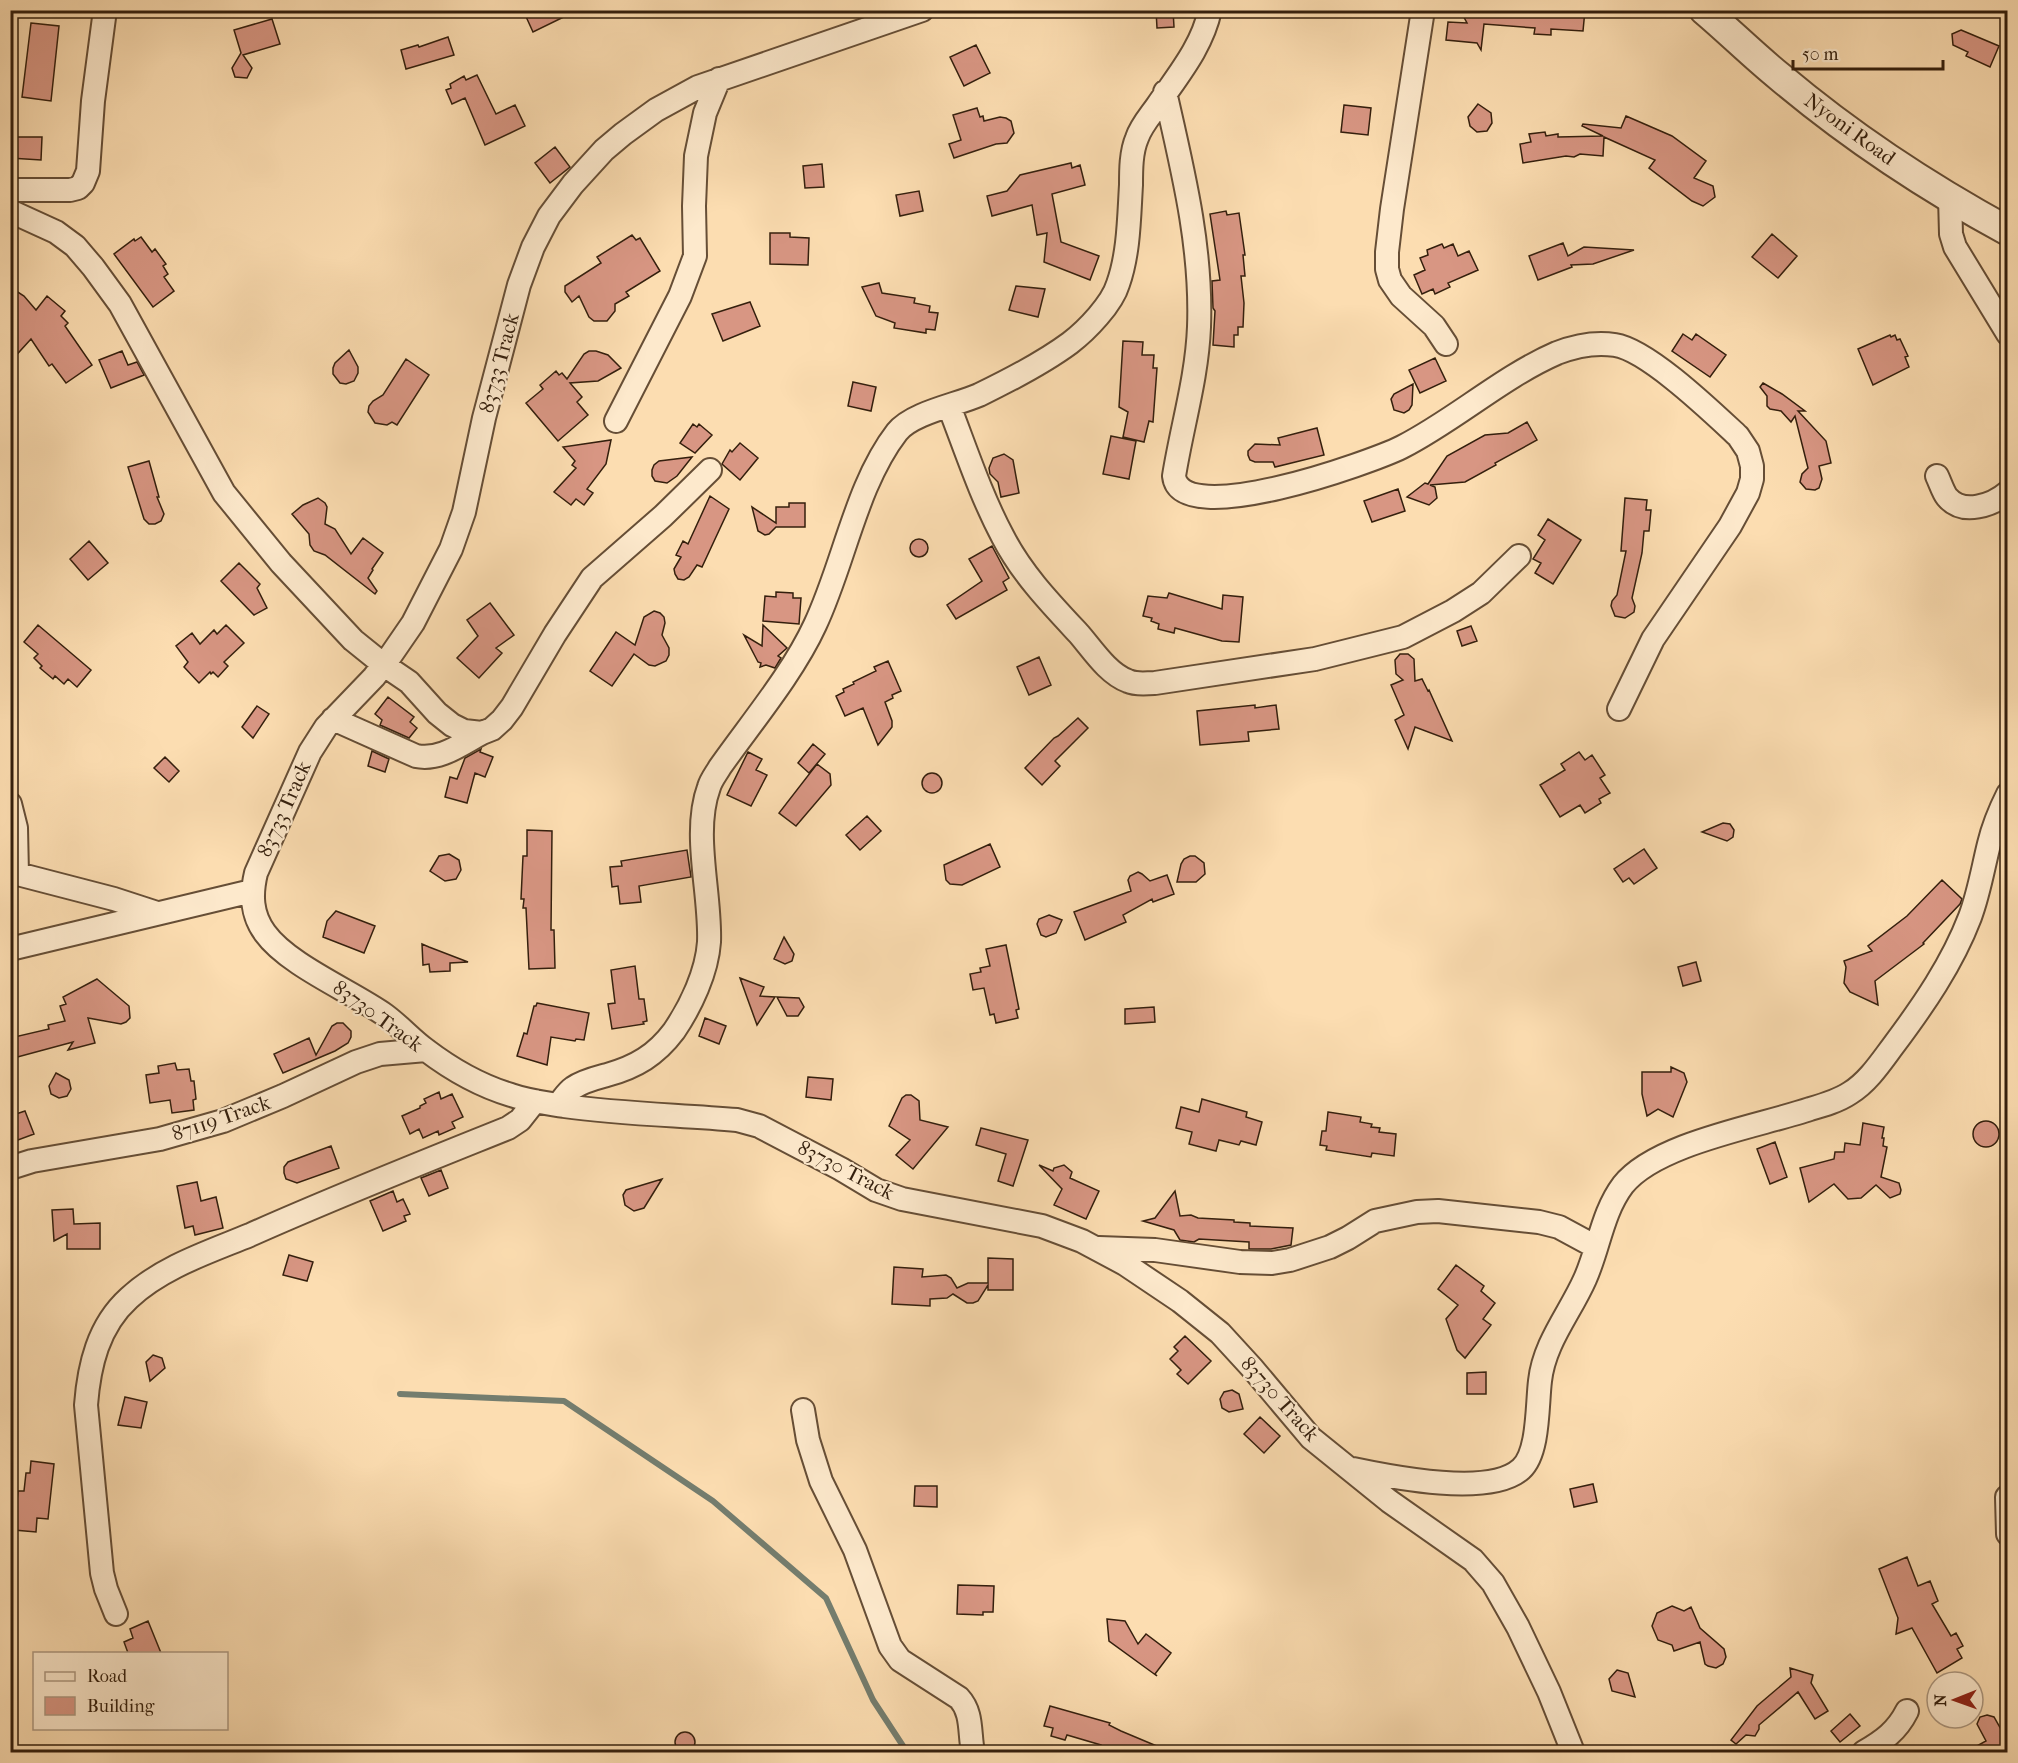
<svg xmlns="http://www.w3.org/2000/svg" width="2018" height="1763" viewBox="0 0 2018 1763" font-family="'IM FELL French Canon',serif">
<rect width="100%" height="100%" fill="#fcddb1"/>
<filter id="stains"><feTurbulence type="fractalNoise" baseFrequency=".00333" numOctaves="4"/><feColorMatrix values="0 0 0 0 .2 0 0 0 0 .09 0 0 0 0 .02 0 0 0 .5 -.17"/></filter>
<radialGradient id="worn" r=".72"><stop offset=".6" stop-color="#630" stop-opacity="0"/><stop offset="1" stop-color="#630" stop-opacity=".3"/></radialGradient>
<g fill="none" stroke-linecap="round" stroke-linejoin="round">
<path stroke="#747d6e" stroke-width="6" d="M400,1394L564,1401L713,1501L826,1598L873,1700L907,1752"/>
</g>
<path fill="#d89683" stroke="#341f0d" stroke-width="1.5" d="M523,10H578L533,32Z
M1156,10H1173L1174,27L1157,28Z
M1460,10H1585L1583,31L1551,29V35L1534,34L1535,28L1484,24L1481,50L1477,43L1446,40L1448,22L1467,23Z
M272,19L280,44L243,55L252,68L247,78L235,77L232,68L241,53L234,30Z
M31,23L59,26L51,101L22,97Z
M1961,30L1999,46L1990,67L1966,56L1968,52L1953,45L1952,34Z
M448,37L454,55L406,69L401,50L418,45L419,47Z
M976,45L990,73L964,86L950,57Z
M477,75L496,114L515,105L525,126L485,145L465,98L452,104L446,90L451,88L450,84L464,76L466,80Z
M1478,104L1491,113L1492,123L1487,131L1477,132L1470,126L1468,117Z
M1344,105L1371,108L1368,135L1341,132Z
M977,108L980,117L983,116L984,121L1000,117L1006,118L1011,121L1014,133L1007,143L996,144L954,158L949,144L961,140L953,115Z
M1626,116L1672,136L1706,161L1694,178L1713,186L1715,197L1703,206L1692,201L1649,168L1655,160L1604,137L1603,156L1580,154L1574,157L1566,156L1523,163L1520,144L1531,142L1529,134L1545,132L1546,136L1558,134V137L1603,136L1582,126L1583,124L1621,128Z
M10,137H42L41,160L10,158Z
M555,147L570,167L550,183L535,163Z
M1071,163L1072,168L1080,165L1085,185L1052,194L1061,242L1099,256L1090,280L1044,262L1047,233L1037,235L1032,205L992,216L987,196L1007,191L1020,175Z
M822,164L824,187L805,188L803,166Z
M919,191L923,211L900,216L896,195Z
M1226,211L1227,215L1239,213L1245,255H1243L1245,276H1241L1244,303L1243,327H1238V335H1234V347L1213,345L1215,311L1213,308L1212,281L1220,280L1210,214Z
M770,233H790V237L809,238L808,265L770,264Z
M1772,234L1797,256L1778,278L1752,257Z
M632,235L636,240L640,238L660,271L626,292L629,296L615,304V311L607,321H594L589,317L579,296L572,302L565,292V286L601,263L597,257Z
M141,237L152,252L155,249L166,264L163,266L168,274L164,277L174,291L153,307L114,254L134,239L135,241Z
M1563,243L1568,256L1584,247L1634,250L1593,264L1571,265L1572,267L1538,280L1529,256Z
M1442,244L1444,248L1453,244L1458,256L1469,251L1478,270L1448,283L1450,287L1435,294L1433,289L1422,294L1414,275L1425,270L1420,258L1428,255L1427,250Z
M879,283L882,293L915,298L914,303L930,306L929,312L938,313L935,330L926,329V333L894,328L895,323L876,316L862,287Z
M1016,286L1045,289L1038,317L1009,310Z
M10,287L24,296L36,310L47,296L65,311L61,316L68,323L65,326L92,365L66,383L52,364L49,366L31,339L10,362Z
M750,302L760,326L723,341L712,314Z
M1683,334L1692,340L1696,334L1726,355L1710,377L1672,351Z
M1890,335L1891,337L1895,335L1897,340L1900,339L1908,356L1905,357L1909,367L1873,385L1858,349Z
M1123,341L1143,342L1142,355H1154L1153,368H1157L1153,422L1149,421L1144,442L1123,437L1128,412L1119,407Z
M349,350L358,367V373L354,381L346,384L340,383L333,374V368L335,363Z
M122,351L128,365L137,362L144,375L111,388L99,360Z
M589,351H596L608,355L621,368L598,381L570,383L582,397L577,402L588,415L558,441L526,403L543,389L540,385L556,371L559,375L562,373L567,379L584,354Z
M1435,358L1446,381L1420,393L1409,370Z
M406,359L429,375L397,425L392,422L387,425L375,423L368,412L369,406L373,401L383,395Z
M853,382L876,387L871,411L848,406Z
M1763,383L1782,394L1805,411H1798L1826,441L1831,463L1819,466L1822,479L1819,488L1815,490L1806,489L1800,482L1802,474L1808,468L1795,416L1791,422L1781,411L1770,409L1767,406V396L1760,387Z
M1413,384L1412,405L1409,410L1404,413L1394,410L1391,399L1394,394Z
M1527,422L1537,440L1495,463L1496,465L1465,482L1430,485L1435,487L1437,498L1429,505L1407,497L1425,483L1428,484L1447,456L1485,435L1508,433Z
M693,424L697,427L699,424L712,435L695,453L680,443Z
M1317,428L1324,455L1275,467L1273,462H1255L1250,460L1248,455V451L1255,444L1280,445L1278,438Z
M1111,436L1136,441L1129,479L1103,474Z
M611,440L606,464L587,489L593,493L584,505L576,499L571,505L554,492L576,468L572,465L575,461L563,447Z
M740,443L758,458L740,480L722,464L730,450L732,452Z
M1004,454L1013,460L1019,493L1001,497L998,482L990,474L989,468L993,458Z
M692,457L677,476L667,483L655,481L652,476V470L654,465L659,461Z
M149,461L159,497H157L164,514L161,521L155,524H149L144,519L128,467Z
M1398,489L1405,511L1372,522L1364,501Z
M710,496L729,509L702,567L697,565L689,577L684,580L678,579L675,574L674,569L681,557L676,555L683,541L688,544Z
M318,498L325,503L327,507L325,524L335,529L351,554L363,538L383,553L372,569L373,570L368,578L377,591L375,594L325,555L314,551L310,545L309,534L292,514L303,505Z
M1625,498L1647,500L1646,510H1651L1649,531H1644L1642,553L1632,598L1635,606L1634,612L1625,618L1615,616L1611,606L1612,601L1617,595L1626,551H1621Z
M789,503H805V527H776L769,534L765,535L758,531L752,507L776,523V507H789Z
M1548,519L1581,540L1553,584L1535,573L1541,563L1533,559L1545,540L1538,535Z
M910 548a9 9 0 1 1 18 0a9 9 0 1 1-18 0Z
M89,541L108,563L88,580L70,559Z
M992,546L1009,578L1003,582L1007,590L956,619L947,605L982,581L969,559Z
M239,563L260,584L257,588L267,608L254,615L221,581Z
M776,592L793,593V598H801L799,624L763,621L765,596L776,597Z
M1169,593L1222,609L1223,595L1243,597L1239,642L1222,641L1175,628L1174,633L1158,629L1159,624L1151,621L1152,618L1143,616L1148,596L1167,598Z
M490,603L514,635L496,648L502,653L479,678L457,658L478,636L467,620Z
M654,611L660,613L664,617L665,623L662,635L669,648V655L666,661L655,666L649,665L634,654L612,686L590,671L616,632L635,645L644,617Z
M38,625L91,670L77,687L68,679L64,684L55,676L53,679L40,668L42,666L34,658L38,654L24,642Z
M226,625L244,643L224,662L228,666L218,677L213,672L211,674L210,672L199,683L184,667L188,662L176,646L192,633L200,644L214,630L217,634Z
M763,625L787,648L778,656L781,658L775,668L766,665L760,667L761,663L758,662L744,635L762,646Z
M1471,626L1477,641L1462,646L1457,631Z
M1400,654H1408L1414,659L1415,681L1422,679L1428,691L1429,690L1452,741L1415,727L1408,749L1395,720L1404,715L1391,685L1403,680L1396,674L1395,660Z
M1039,657L1051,685L1029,695L1017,667Z
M888,661L901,691L892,695L893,698L885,702L892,721V727L878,745L863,708L845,716L836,696L844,692L843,689L854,684L853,682L876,671L874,667Z
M388,697L414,717L410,722L417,728L409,738L380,725L382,720L375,714Z
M1255,705V708L1276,705L1279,729L1248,732L1249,741L1200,745L1197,711Z
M257,706L269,714L253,738L242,727Z
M1078,718L1088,728L1055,761L1060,766L1042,785L1025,768L1054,738L1058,736Z
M813,744L825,754L809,773L798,763Z
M481,749L480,752L493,757L485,777L475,773L467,803L445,797L450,777L457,779L465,758Z
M372,751L389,759L385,772L368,766Z
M748,752L762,759L756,770L767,775L751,806L727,795Z
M1579,752L1585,760L1592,755L1605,775L1600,778L1610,793L1599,799L1601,803L1585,813L1580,805L1560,817L1540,785L1565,770L1561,764Z
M165,757L179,771L169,782L154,768Z
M817,764L830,774L831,785L796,826L779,813Z
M922 783a10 10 0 1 1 20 0a10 10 0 1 1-20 0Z
M867,816L881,831L860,850L846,835Z
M1723,823L1730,824L1734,830L1733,837L1727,841L1702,832Z
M527,830L552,831L551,930H554L555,968L529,969L526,908H523L524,899H521L523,856H527Z
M990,844L1000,867L962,885L950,884L946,880L944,865Z
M1644,849L1657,868L1634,884L1629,878L1623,882L1614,869Z
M687,850L691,877L639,886L641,902L620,904L618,886L612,887L610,867L622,866L621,861Z
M449,854L459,860L461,870L456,879L445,881L430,871L439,856Z
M1190,856H1195L1204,863L1205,874L1196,882H1177L1181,864L1184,859Z
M1138,872L1142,874L1150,881L1167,875L1174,894L1153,902L1152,899L1123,915L1126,922L1085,940L1074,912L1131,891L1128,880L1130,876Z
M1942,880L1962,899L1960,904L1923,943L1924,944L1875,981L1878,1005L1850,992L1844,983L1846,967L1844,961L1872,951L1868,946L1907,916Z
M336,911L375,926L364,953L323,937L327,921Z
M1049,915L1062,920L1056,933L1046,937L1041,935L1037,924L1039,919Z
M784,937L794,954L792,961L785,964L774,959Z
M422,944L429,947L468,962L450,963V971L430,972L429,964L423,965Z
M1006,945L1019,1009L1016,1010L1018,1018L996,1023L994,1014L990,1015L984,988L973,990L970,974L981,972L980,968L990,966L986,949Z
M1696,962L1701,981L1683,986L1678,967Z
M635,966L639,999H644L647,1021L643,1022L644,1024L612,1029L608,1004L615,1003L611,970Z
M740,978L764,987L760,996L775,997L757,1025Z
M97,979L129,1006L130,1018L126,1022L121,1024L88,1018L95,1043L68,1050L73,1042L10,1059V1038L49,1029L48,1025L65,1021L60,1006L66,1004L63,997Z
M777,997L799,998L804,1007L798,1016H787Z
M537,1003L589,1013L584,1040L576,1039L575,1041L551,1037L547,1065L517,1056L524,1033L527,1034L534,1006H536Z
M1154,1007L1155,1022L1125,1024V1009Z
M705,1018L726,1026L719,1044L699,1036Z
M337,1023H343L351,1031V1037L348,1043L335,1051L283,1073L274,1054L309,1038L316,1055L332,1026Z
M175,1063L177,1070L189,1069L191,1081H194L196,1099L193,1100L194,1110L172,1113L170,1100L150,1103L146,1075L159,1073L158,1066Z
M1671,1067L1684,1073L1687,1082L1673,1117L1658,1109L1647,1116L1642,1094V1072H1671Z
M56,1073L69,1080L71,1089L67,1096L59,1098L51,1094L49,1086Z
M808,1077L833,1079L831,1100L806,1097Z
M439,1092L441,1099L452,1094L463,1117L452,1122L455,1128L439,1135L438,1131L423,1138L419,1129L410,1134L402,1116L420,1108V1106L426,1103L424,1099Z
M906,1095H911L919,1101L920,1120L948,1127L913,1169L896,1155L910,1140L889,1126L902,1098Z
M1202,1099L1247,1112L1246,1117L1262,1122L1256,1145L1241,1141L1239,1145L1219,1140L1216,1151L1189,1144L1192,1132L1176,1128L1181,1107L1199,1112Z
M25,1111L34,1134L10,1143V1116Z
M1328,1112L1361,1117L1360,1122L1372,1124L1371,1127L1380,1128L1379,1132L1396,1134L1394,1156L1372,1153L1371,1157L1326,1150L1327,1146L1320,1145L1322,1131H1326Z
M1973 1134a13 13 0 1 1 26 0a13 13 0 1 1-26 0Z
M1863,1123L1884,1127L1882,1138H1884L1883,1146L1887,1147L1881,1177L1899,1183L1901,1190L1900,1194L1890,1198L1876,1185L1861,1198L1848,1199L1834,1184L1809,1202L1800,1168L1834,1159L1835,1152H1844L1845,1143L1860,1145Z
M981,1128L1028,1140L1013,1186L998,1181L1006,1154L976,1145Z
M1775,1142L1787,1177L1770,1184L1757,1149Z
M331,1146L339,1168L297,1183L286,1179L284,1173V1167L288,1162Z
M1039,1165L1053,1171L1054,1168L1064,1165L1072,1172L1070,1178L1099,1191L1086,1219L1054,1205L1062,1189Z
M441,1170L448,1188L429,1196L421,1178Z
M662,1179L644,1208L634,1211L625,1205L623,1195L626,1190Z
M197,1182L201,1201L216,1197L223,1228L195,1235L193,1226L185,1228L177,1186Z
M393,1191L397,1202L403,1199L410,1214L404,1216L406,1221L383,1231L370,1201Z
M1175,1191L1180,1216L1191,1215L1198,1218L1234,1220V1222L1250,1223V1226L1293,1228L1291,1245L1271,1249H1249V1242L1199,1239L1194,1242L1180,1240L1174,1230L1143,1221L1155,1218Z
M73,1209L74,1224L100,1223V1249H67V1234L54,1241L52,1210Z
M289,1255L313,1262L307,1281L283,1275Z
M988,1258L1013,1259V1290H988V1285L978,1301L973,1303H967L953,1294L947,1298L930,1299V1306L892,1304L894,1267L923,1269L922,1277L946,1275L951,1278L957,1288L968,1283H988Z
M1456,1265L1484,1286L1481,1291L1495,1303L1483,1319L1491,1325L1465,1358L1457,1350L1446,1319L1458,1305L1438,1289Z
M1185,1336L1211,1361L1188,1384L1177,1374L1181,1370L1170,1359L1178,1351L1174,1347Z
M153,1355L162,1358L165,1368L150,1381L146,1362Z
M1486,1372V1394H1467V1373Z
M1232,1390L1239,1394L1243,1409L1229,1412L1222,1408L1220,1399L1224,1392Z
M125,1397L147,1402L141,1428L118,1425Z
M1260,1417L1280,1436L1264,1453L1244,1434Z
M31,1461L54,1464L48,1519L37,1518L36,1532L14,1530L18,1491H24L26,1473H30Z
M1593,1484L1597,1502L1574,1507L1570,1489Z
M915,1486H937V1507L914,1506Z
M1907,1557L1918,1586L1930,1581L1938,1601L1932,1604L1951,1636L1956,1633L1963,1646L1957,1649L1962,1658L1937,1673L1912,1628L1896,1634L1898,1618L1879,1569Z
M958,1585L994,1586L993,1612H983V1615L957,1614Z
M1672,1606L1684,1611L1691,1607L1700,1628L1724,1649L1726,1657L1723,1664L1716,1668L1708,1666L1705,1664L1700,1642L1674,1651L1672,1645L1658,1640L1652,1626L1657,1613Z
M1107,1619L1125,1621L1138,1644L1146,1634L1171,1653L1155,1674L1157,1676L1109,1641Z
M148,1621L161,1653H128L124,1642L133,1638L130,1629Z
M1790,1668L1813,1675L1811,1683L1828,1711L1815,1719L1798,1692L1759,1725V1729L1755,1736L1746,1735L1736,1744L1731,1740L1757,1706L1791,1677Z
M1617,1670L1628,1673L1635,1697L1612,1691L1609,1679Z
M1050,1706L1110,1723L1109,1725L1121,1731L1171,1752H1110L1101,1745L1067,1735L1065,1740L1051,1736L1053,1728L1044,1726Z
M1850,1714L1860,1726L1840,1742L1831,1731Z
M1987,1715L1994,1717L2007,1740V1752H1966L1986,1741L1977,1724L1980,1717Z
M675 1742a10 10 0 1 1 20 0a10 10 0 1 1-20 0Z"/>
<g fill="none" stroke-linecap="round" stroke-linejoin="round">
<defs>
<path id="minor" d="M922,10L698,87L656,110L623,134L604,150L573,184L549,216L533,247L519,285L484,418L464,512L451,549L413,623L391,655L374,677L326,727L310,752L256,873C251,894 251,914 265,933C288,965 351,991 385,1015C400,1026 412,1040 426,1050C451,1069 481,1086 511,1095C528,1101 546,1103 564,1106C621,1114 679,1115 737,1120L759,1126L841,1169L876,1190L902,1199L1042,1226L1082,1241L1125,1264L1180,1301L1220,1333L1253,1369L1311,1438L1389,1501L1473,1560L1493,1583L1518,1627L1549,1692L1573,1752
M1423,10L1392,209L1387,252V269L1390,280L1401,296L1434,326L1446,344
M1165,92C1183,171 1202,247 1199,327C1197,378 1182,426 1174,476C1180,531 1372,462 1402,447C1455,420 1502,377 1557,353C1575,346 1596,342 1615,345C1648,350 1712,412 1738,436L1748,451L1752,466V479L1748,493L1730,526L1653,639L1619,709
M10,190H70L78,188L83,183L88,171L93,101L105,10
M1950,197L1951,234L1955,247L2008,334
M10,211L56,232L75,246L93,267L120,304L224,493L281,563L353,640L384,665L409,682L437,713L452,725L464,731L482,733L492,729L502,720L512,707L555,634L592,578L663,516L710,470
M949,406C966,450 981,496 1003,537C1022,574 1051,604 1079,634C1092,649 1108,674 1128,681C1137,685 1146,683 1155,683L1315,659L1403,637L1453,611L1481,593L1519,556
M616,421L680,296L695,256L694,206L696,156L705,113L719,79
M1937,476C1940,482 1943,492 1947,497C1963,516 1993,505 2008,492
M333,719L416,756C440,761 461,744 482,733
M10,804L16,828L17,874
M10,872L114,899L157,913
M10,949L252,891
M558,1105C563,1099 567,1092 573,1088C583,1081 596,1078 607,1075C636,1067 656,1055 674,1031C691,1006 707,972 709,942C711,894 692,833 709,787C711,780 716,774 720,767C751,723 793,673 815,625C844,564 856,485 897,432C912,413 956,405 979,395C1010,380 1043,363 1070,343C1087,330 1112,304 1118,284C1129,253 1129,217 1131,185C1131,170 1131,152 1137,138C1141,126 1150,116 1157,106C1178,75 1202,47 1210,10
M10,1168L32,1161L160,1139L223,1121L283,1096L356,1062L380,1054L426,1050
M1099,1248L1155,1250L1240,1262L1272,1263L1290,1260L1330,1247L1348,1238L1375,1221L1417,1212L1438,1211L1539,1222L1559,1227L1596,1247
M803,1410L808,1440L821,1481L855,1550L890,1646L900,1660L959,1698C973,1713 969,1733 973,1752
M1353,1469C1391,1477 1490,1497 1521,1469C1539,1453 1537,1405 1540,1381C1544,1343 1570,1313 1585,1279C1599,1248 1602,1213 1623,1185C1656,1143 1760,1126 1810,1109C1824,1105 1838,1101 1850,1093C1868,1082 1881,1062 1893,1046C1923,1006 1952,964 1970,917C1979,893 1983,868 1989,844C1993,827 2000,810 2008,794
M2007,1497L2008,1534
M116,1614L106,1589L102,1573L86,1405C89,1366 98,1326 129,1298C162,1267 209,1252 250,1235C335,1197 421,1163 508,1128L520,1120L535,1101
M1864,1752C1883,1741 1897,1731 1907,1711"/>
<path id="tertiary" d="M1704,10C1730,32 1754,56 1780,77C1850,136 1927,187 2008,231"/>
</defs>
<use href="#minor" stroke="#664e36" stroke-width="26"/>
<use href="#tertiary" stroke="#664e36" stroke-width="32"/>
<use href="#minor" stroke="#fde9cc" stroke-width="22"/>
<use href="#tertiary" stroke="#fde9cc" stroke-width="28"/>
</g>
<g text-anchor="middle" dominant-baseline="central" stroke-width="4.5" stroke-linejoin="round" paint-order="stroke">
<g font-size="21" fill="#341f0d" stroke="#fde9cc">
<text transform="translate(1850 129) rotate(36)">Nyoni Road</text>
<text transform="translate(499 363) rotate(-75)">83733 Track</text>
<text transform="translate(284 809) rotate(-66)">83733 Track</text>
<text transform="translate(378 1016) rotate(36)">83730 Track</text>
<text transform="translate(221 1118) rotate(-19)">87119 Track</text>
<text transform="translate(846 1170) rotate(27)">83730 Track</text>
<text transform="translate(1280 1399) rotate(48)">83730 Track</text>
</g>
</g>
<rect width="2018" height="1763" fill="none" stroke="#fcddb1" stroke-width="36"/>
<rect x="12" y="12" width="1994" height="1739" fill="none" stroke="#341f0d" stroke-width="3"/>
<rect x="18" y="18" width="1982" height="1727" fill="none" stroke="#341f0d" stroke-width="1.5"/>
<rect x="33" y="1652" width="195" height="78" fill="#fde9cc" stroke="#ad9880" stroke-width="1.5"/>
<rect x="45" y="1672" width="30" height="9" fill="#fde9cc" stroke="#ad9880" stroke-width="1.5"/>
<text x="87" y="1682" font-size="18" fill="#341f0d">Road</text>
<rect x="45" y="1697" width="30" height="18" fill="#d89683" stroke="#ad9880" stroke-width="1.5"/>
<text x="87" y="1712" font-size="18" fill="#341f0d">Building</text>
<g transform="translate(1955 1700) rotate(269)"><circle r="28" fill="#fde9cc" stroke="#ad9880" stroke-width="1.5"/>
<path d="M0-4.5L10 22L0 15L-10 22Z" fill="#8f2418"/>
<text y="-9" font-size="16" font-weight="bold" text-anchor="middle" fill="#341f0d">N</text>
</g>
<path d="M1793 60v9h150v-9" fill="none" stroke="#341f0d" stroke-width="3"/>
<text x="1802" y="60" font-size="18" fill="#341f0d" stroke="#fde9cc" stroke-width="4.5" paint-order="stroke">50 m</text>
<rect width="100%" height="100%" filter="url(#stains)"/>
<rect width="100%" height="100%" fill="url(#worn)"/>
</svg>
